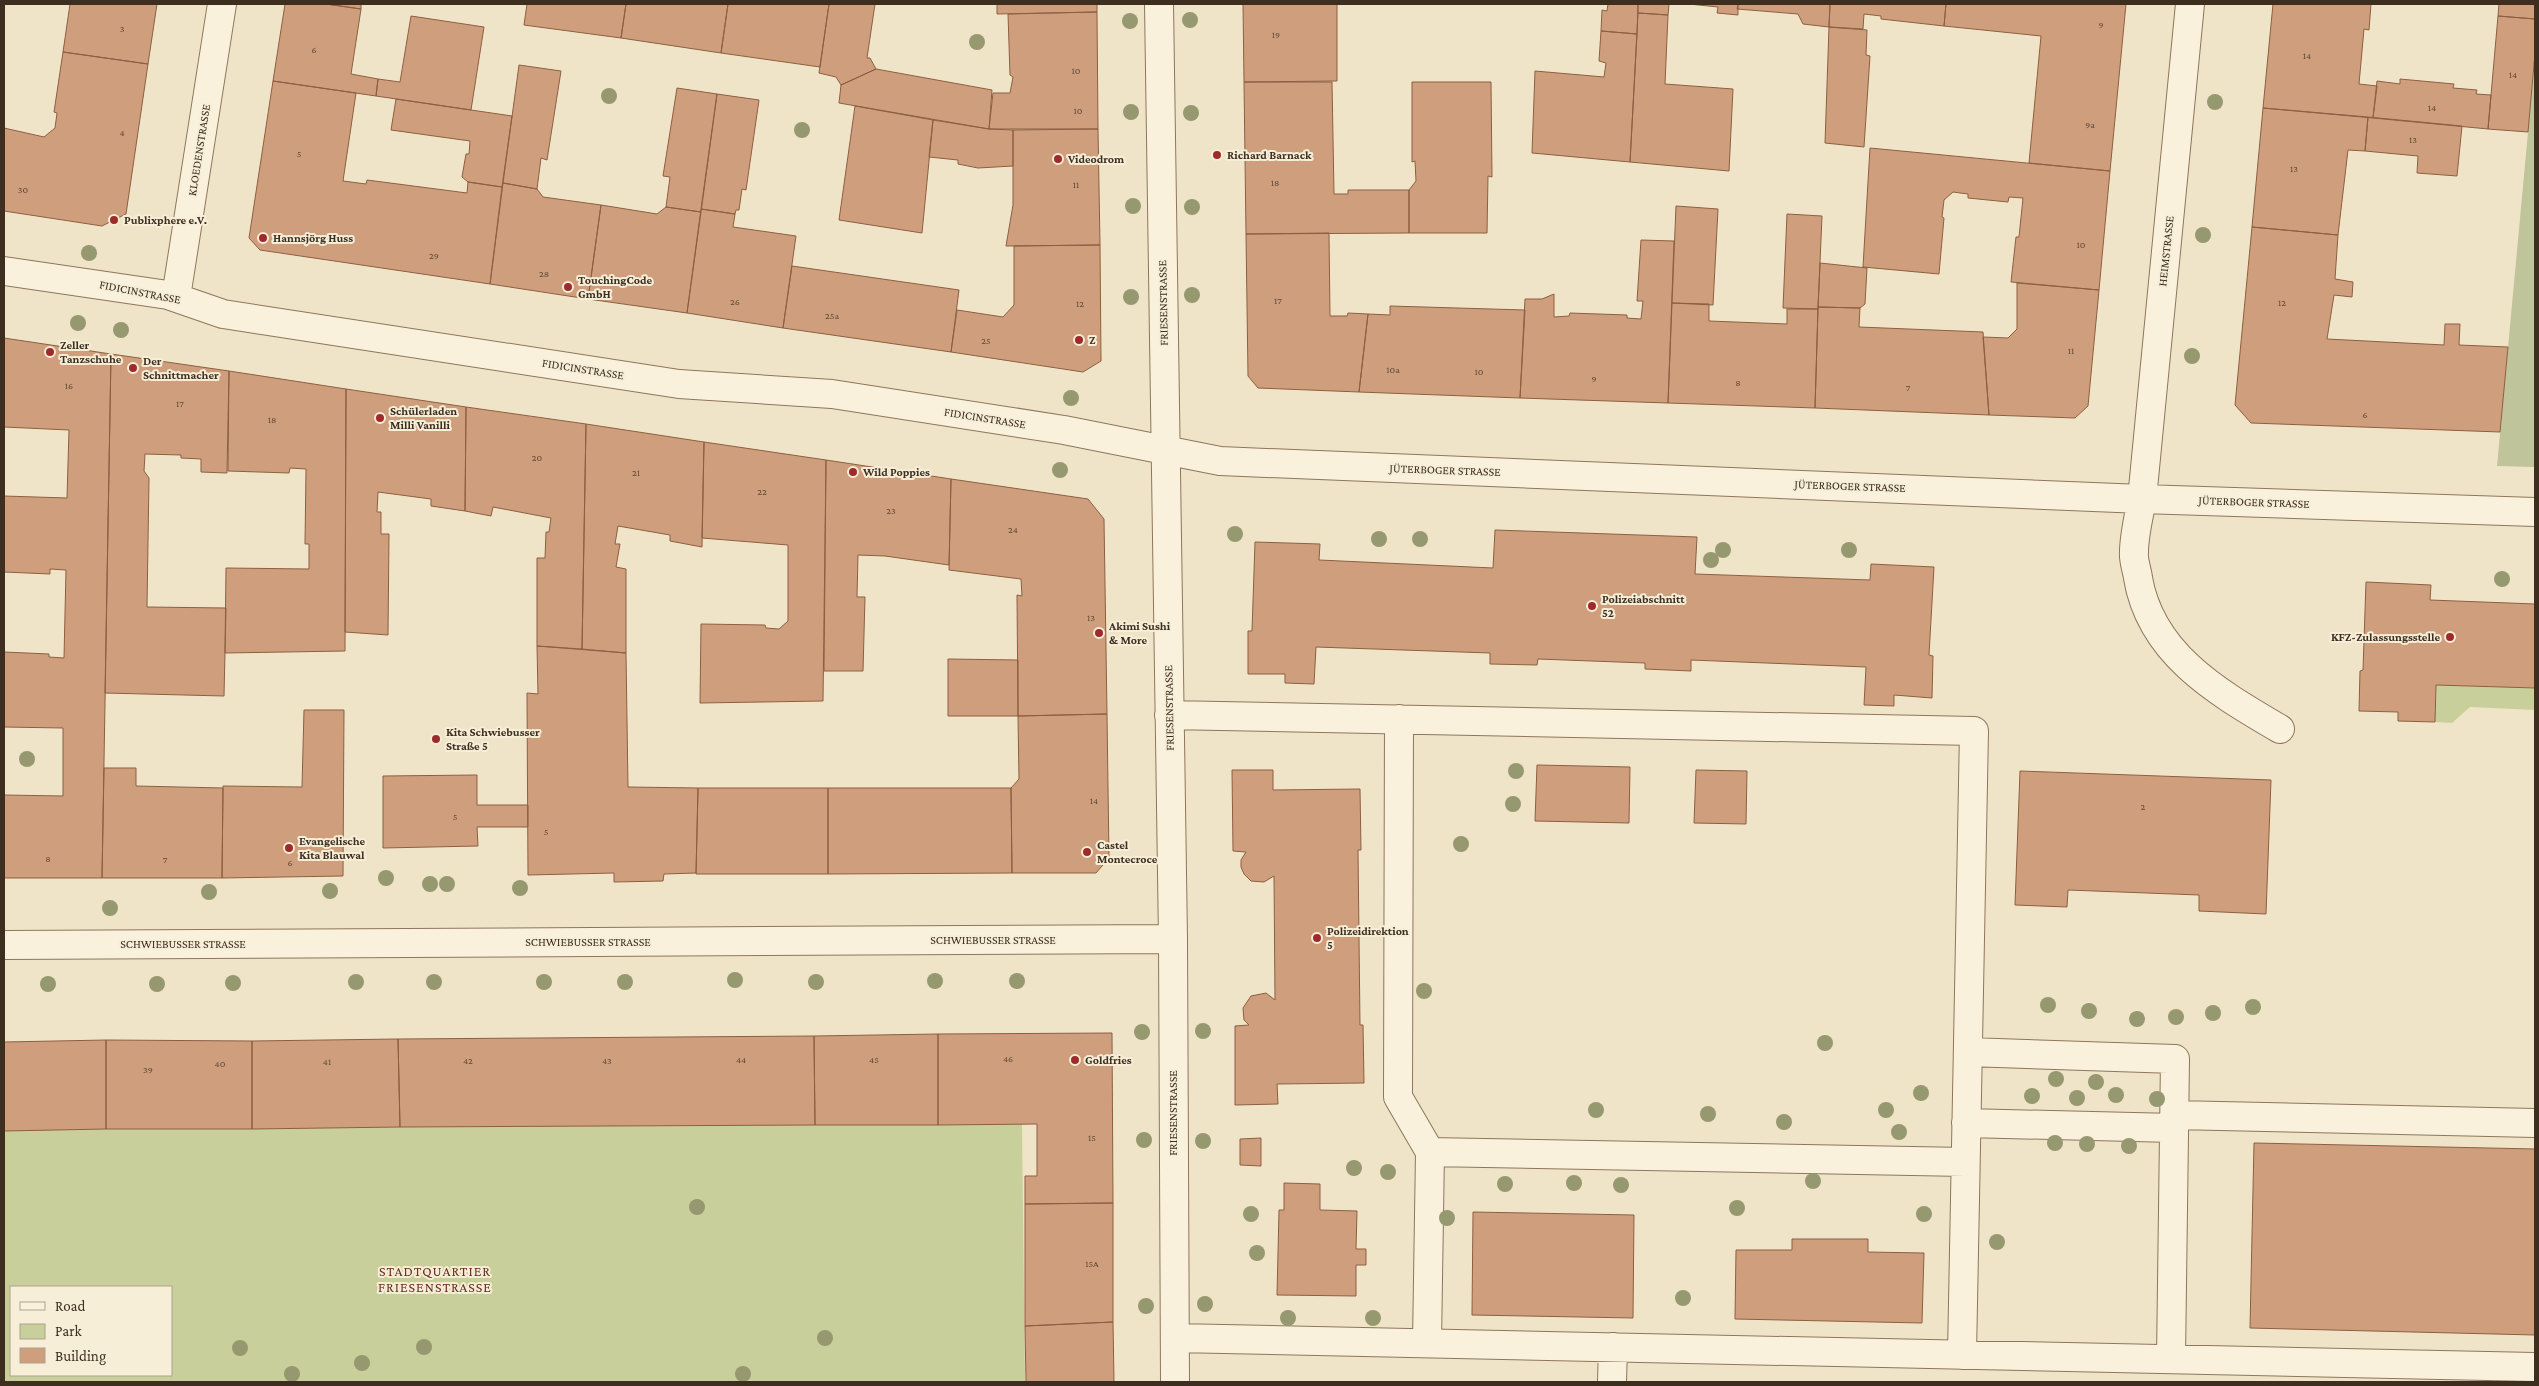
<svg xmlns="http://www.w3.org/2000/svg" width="2539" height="1386" viewBox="0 0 2539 1386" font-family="'Crimson Pro',serif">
<rect width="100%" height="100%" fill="#f0e4c8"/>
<path fill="#c9cf9b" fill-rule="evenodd" d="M2436,685L2535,688V710L2470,707L2452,723L2435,722Z
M1022,1124L1025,1382H4V1128ZM11,1287H171V1375H11Z"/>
<path fill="#bfc49a" d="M2535,57V467L2497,466Z"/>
<path fill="#cf9f7d" stroke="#8d5f41" d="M70,4H157L148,64L63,52Z
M285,4H326L361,9L351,74L378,79L376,96L273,81Z
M326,4H361V9Z
M527,4H626L621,38L524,25Z
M626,4H728L721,53L621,38Z
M728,4H829L820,67L721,53Z
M829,4H875L867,58H870L876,69L841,85L836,77L819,73Z
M997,4H1097V12L997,14Z
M1243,4H1337V81L1244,82Z
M1608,4H1638L1637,34L1601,31L1602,10L1607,11Z
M1638,4H1669L1668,15L1638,13Z
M1689,4H1738V15L1717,13L1718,7Z
M1738,4H1830L1829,27L1803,24L1798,14L1737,9Z
M1830,4H1946L1944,26L1881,19V16L1864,14L1863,29L1829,27Z
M1946,4H2126L2110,171L2029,163L2041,36L1944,26Z
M2273,4H2371L2369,30L2364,29L2359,84L2377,86L2373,118L2263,108Z
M2499,4H2535V19L2498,16Z
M1097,12L1098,129H989L993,93H1010L1013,77L1010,75L1008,14Z
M1638,13L1668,15L1665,84L1733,89L1729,171L1630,162Z
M411,16L484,27L471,110L376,96L378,79L400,82Z
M2498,16L2535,19V53L2528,132L2488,129Z
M1829,27L1867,30L1866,55L1870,56L1864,147L1825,143Z
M1601,31L1637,34L1630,162L1532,153L1535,71L1604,77L1606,63L1599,61Z
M63,52L148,64L126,214L102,226L4,211V128L44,137L55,128L57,113L54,112Z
M519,65L561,71L547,160L541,158L537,189L503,183Z
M876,69L992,90L989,129L839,103L841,85Z
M2400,79L2454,84L2453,88L2477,90L2476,94L2491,95L2488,129L2373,118L2377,81L2400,84Z
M273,81L356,93L343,181L366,184L367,180L467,193L468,182L502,187L490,284L260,250L249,238Z
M1244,82H1332L1334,194H1348V190H1409V233L1246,234Z
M1412,82H1491L1492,177L1488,176L1487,233H1409V190L1416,181L1415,161L1412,162Z
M677,88L717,94L701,212L666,207L670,177L663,176Z
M717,94L759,100L746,190L742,189L739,210H736L735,214L701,209Z
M396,99L512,116L502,187L468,182L462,177L466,154H469L470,141L391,130Z
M855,106L933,120L922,233L839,220Z
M2263,108L2368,117L2365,151L2348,150L2338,235L2252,227Z
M2368,117L2462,126L2457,176L2417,173L2418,156L2365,151Z
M933,120L989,129L1013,130V166L978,168L958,164V160L929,157Z
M1098,129L1100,245L1006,246L1013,205V130Z
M1870,148L2110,171L2099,290L2011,282L2016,237H2019L2023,198L2009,197L2008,202L1968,198V194L1953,192L1944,200L1942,217L1944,218L1939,274L1863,267Z
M503,183L537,189L543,197L601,205L588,299L490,284Z
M601,205L657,214L666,207L701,212L687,313L588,299Z
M1676,206L1718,209L1713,305L1672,303Z
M701,209L735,214L733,227L796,236L783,328L687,313Z
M1787,214L1822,216L1818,309L1783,308Z
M2252,227L2338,235L2335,279L2353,282L2352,297L2334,295L2327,339L2444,345L2445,324H2460L2459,345L2508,347L2500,432L2251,423L2235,405Z
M1329,233L1330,316H1347L1348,313L1368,314L1359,392L1258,388L1248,376L1246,234Z
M1641,240L1674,241L1668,403L1520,398L1525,299H1542L1554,294V317L1569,316L1570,313L1627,315V318L1641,319L1643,301H1637Z
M1100,245L1101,361L1083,372L951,352L957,310L1003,317L1014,305V246Z
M1820,263L1867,268L1865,304L1860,308L1818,307Z
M792,266L959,290L951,352L783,328Z
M2017,283L2099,290L2088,406L2075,418L1989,415L1983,337L2008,338L2017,329Z
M1672,303L1709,304V321L1787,324V309H1818L1815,408L1668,403Z
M1390,306L1525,310L1520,398L1359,392L1368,314L1390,315Z
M1818,307L1860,308L1859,327L1983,332L1989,415L1815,408Z
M4,338L111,354L102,878H4V795L63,796V728L4,727V652L49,654V657L64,658L66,570L50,569V574L4,572V496L67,498L69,430L4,427Z
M111,354L229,371L227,473L201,472V459L181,458V455L145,454L144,471L149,478L147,607L226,608L224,696L105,693Z
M229,371L346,389L345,651L225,653L226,568L309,569V544H305L306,469L290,468L289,473L228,471Z
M346,389L466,407L465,511L431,506V499L378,492L377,512H381V534H389L388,635L345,632Z
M466,407L586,424L582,649L537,646V558H545L546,532H549L551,518L493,507L491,516L465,511Z
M586,424L704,442L702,547L670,541V535L618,526L615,544H620L616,567L626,569V653L582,649Z
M704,442L826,460L823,701L700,703L701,624L765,625L766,628L779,629L788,621V545L702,538Z
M826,460L951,479L949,565L885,556L858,555L857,597H865L863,671H824Z
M951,479L1088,499L1104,519L1107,714L1018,716L1017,595L1022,596L1021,579L949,570Z
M1495,530L1697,537L1695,574L1870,580L1871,564L1934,567L1929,655L1933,656L1932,698L1894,695V706L1864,705L1866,667L1691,660V671L1645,669V663L1538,659L1537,665L1490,664V653L1316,647L1314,684L1285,683V674H1248V631H1252L1255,542L1320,544L1319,560L1493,568Z
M2366,582L2431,585L2430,600L2535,604V688L2436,685L2435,722L2398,721V712L2359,711L2360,671L2363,670Z
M537,646L626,653L628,787L698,788L696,873L664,874L663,881L614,882V873L528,875L527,693L538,694Z
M948,659L1018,660V716H948Z
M304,710H344L343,876L222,878L223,786L302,787Z
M1107,714L1109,858L1096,873H1012L1011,788L1019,779L1018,716Z
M1537,765L1630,767L1629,823L1535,821Z
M104,768H136V786L223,788L222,878H102Z
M1232,770H1273V790L1360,789L1361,850H1358L1360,1025H1363L1364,1083L1277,1084L1278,1104L1235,1105V1026L1249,1025L1244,1020L1243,1008L1251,996L1266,993L1275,1000L1274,876L1264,882L1251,881L1244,874L1241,867V860L1246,852L1233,851Z
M1696,770L1747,771L1746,824L1694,823Z
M2020,771L2271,780L2266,914L2199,911V895L2068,890L2067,907L2015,905Z
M477,775V805H528V827H477L478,846L383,848V776Z
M698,788H828V874H696Z
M828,788H1011L1012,873L828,874Z
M1112,1033L1113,1203L1025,1204V1176H1037V1124L938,1125V1034Z
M938,1034V1125H815L814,1036Z
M814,1036L815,1125L400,1127L398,1039Z
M398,1039L400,1127L252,1129V1041Z
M106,1040V1129L4,1131V1042Z
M106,1040L252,1041V1129H106Z
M1261,1138V1166L1240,1165V1139Z
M2254,1143L2535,1149V1335L2250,1328Z
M1284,1183L1320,1184V1210L1357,1211L1356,1249H1366V1265H1356V1296L1277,1295L1279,1210H1284Z
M1113,1203V1322L1025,1326V1204Z
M1473,1212L1634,1215L1633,1318L1472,1315Z
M1792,1239H1868V1252L1924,1253L1922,1323L1735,1319L1736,1250H1792Z
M1113,1322L1114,1382H1026L1025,1326Z"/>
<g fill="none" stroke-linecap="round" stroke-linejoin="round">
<defs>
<path id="minor" d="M1159,4L1173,939L1175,1382
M2190,4L2142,499C2139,516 2134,535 2134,552C2133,560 2137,570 2138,578C2151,655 2219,693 2280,729
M4,271L168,295L223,314L268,321L679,384L832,394L1064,430L1220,461L2142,499L2535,512
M176,297L222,4
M1169,715L1974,731L1962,1355
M1399,719L1398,1097L1430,1152L1427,1343
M4,945L1173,939
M1968,1052L2175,1059L2171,1359
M2175,1115L2535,1123
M1966,1123L2174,1128
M1430,1152L1965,1162
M1175,1338L2535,1367
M1612,1382L1613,1347"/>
</defs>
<use href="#minor" stroke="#8d765c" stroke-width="30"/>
<use href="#minor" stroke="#faf1dc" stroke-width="28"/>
</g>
<g fill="#96986f">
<circle cx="1190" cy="20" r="8"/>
<circle cx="1130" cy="21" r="8"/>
<circle cx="977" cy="42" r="8"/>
<circle cx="609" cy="96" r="8"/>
<circle cx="2215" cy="102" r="8"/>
<circle cx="1131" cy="112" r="8"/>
<circle cx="1191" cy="113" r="8"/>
<circle cx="802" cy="130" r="8"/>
<circle cx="1133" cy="206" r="8"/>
<circle cx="1192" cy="207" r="8"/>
<circle cx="2203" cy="235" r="8"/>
<circle cx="89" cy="253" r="8"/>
<circle cx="1192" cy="295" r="8"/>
<circle cx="1131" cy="297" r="8"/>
<circle cx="78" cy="323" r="8"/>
<circle cx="121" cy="330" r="8"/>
<circle cx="2192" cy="356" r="8"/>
<circle cx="1071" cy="398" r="8"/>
<circle cx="1060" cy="470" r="8"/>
<circle cx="1235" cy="534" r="8"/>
<circle cx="1379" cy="539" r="8"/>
<circle cx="1420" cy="539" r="8"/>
<circle cx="1723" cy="550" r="8"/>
<circle cx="1849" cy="550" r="8"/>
<circle cx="1711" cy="560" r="8"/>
<circle cx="2502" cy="579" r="8"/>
<circle cx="27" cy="759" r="8"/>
<circle cx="1516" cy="771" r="8"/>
<circle cx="1513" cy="804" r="8"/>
<circle cx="1461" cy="844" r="8"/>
<circle cx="386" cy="878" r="8"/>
<circle cx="430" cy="884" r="8"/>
<circle cx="447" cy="884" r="8"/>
<circle cx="520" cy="888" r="8"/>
<circle cx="330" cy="891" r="8"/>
<circle cx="209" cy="892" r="8"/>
<circle cx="110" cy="908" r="8"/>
<circle cx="735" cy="980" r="8"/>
<circle cx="935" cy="981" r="8"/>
<circle cx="1017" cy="981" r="8"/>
<circle cx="356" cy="982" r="8"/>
<circle cx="434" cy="982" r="8"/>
<circle cx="544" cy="982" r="8"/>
<circle cx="625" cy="982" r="8"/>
<circle cx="816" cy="982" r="8"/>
<circle cx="233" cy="983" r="8"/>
<circle cx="48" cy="984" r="8"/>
<circle cx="157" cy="984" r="8"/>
<circle cx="1424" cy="991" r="8"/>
<circle cx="2048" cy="1005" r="8"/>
<circle cx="2253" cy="1007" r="8"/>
<circle cx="2089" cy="1011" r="8"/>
<circle cx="2213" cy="1013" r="8"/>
<circle cx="2176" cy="1017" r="8"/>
<circle cx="2137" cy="1019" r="8"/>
<circle cx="1203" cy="1031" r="8"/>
<circle cx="1142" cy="1032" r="8"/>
<circle cx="1825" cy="1043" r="8"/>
<circle cx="2056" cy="1079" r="8"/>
<circle cx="2096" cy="1082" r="8"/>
<circle cx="1921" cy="1093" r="8"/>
<circle cx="2116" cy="1095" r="8"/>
<circle cx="2032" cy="1096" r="8"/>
<circle cx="2077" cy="1098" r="8"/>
<circle cx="2157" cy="1099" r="8"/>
<circle cx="1596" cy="1110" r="8"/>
<circle cx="1886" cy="1110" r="8"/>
<circle cx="1708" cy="1114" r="8"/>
<circle cx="1784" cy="1122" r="8"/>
<circle cx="1899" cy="1132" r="8"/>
<circle cx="1144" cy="1140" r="8"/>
<circle cx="1203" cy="1141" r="8"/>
<circle cx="2055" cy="1143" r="8"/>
<circle cx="2087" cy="1144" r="8"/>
<circle cx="2129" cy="1146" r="8"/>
<circle cx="1354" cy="1168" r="8"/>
<circle cx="1388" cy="1172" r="8"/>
<circle cx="1813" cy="1181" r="8"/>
<circle cx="1574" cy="1183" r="8"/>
<circle cx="1505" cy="1184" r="8"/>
<circle cx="1621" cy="1185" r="8"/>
<circle cx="697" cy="1207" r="8"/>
<circle cx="1737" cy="1208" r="8"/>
<circle cx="1251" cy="1214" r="8"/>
<circle cx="1924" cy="1214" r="8"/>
<circle cx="1447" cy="1218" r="8"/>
<circle cx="1997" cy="1242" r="8"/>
<circle cx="1257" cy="1253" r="8"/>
<circle cx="1683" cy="1298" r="8"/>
<circle cx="1205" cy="1304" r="8"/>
<circle cx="1146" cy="1306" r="8"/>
<circle cx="1288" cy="1318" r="8"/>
<circle cx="1373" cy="1318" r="8"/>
<circle cx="825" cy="1338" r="8"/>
<circle cx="424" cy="1347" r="8"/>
<circle cx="240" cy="1348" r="8"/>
<circle cx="362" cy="1363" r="8"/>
<circle cx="292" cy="1374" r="8"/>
<circle cx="743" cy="1374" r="8"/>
</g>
<g fill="#9e2a2b" stroke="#f7eed8" stroke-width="2">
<circle cx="1217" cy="155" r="5"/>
<circle cx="1058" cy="159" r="5"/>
<circle cx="114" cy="220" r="5"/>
<circle cx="263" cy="238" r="5"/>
<circle cx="568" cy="287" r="5"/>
<circle cx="1079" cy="340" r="5"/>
<circle cx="50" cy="352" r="5"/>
<circle cx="133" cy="368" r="5"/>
<circle cx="380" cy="418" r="5"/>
<circle cx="853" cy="472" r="5"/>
<circle cx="1592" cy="606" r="5"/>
<circle cx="1099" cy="633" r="5"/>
<circle cx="2450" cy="637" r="5"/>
<circle cx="436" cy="739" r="5"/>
<circle cx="289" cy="848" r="5"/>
<circle cx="1087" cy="852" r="5"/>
<circle cx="1317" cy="938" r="5"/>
<circle cx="1075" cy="1060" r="5"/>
</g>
<g text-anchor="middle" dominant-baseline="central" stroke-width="4" stroke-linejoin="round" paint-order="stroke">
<g font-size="10" fill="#624a37">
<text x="2101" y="24">9</text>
<text x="122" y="28">3</text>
<text x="1276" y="34">19</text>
<text x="314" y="49">6</text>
<text x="2307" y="55">14</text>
<text x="1076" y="70">10</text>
<text x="2513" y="74">14</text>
<text x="2432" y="107">14</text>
<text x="1078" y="110">10</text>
<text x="2090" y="124">9a</text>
<text x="122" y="132">4</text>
<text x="2413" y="139">13</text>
<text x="299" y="153">5</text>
<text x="2294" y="168">13</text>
<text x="1275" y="182">18</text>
<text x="1076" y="184">11</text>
<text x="23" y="189">30</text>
<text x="2081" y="244">10</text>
<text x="434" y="255">29</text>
<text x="544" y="273">28</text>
<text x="1278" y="300">17</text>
<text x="735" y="301">26</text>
<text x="2282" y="302">12</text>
<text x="1080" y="303">12</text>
<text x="832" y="315">25a</text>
<text x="986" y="340">25</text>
<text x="2071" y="350">11</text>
<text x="1393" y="369">10a</text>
<text x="1479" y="371">10</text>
<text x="1594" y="378">9</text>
<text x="1738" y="382">8</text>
<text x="69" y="385">16</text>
<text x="1908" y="387">7</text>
<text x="180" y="403">17</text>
<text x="2365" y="414">6</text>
<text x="272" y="419">18</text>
<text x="537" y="457">20</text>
<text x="636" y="472">21</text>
<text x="762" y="491">22</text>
<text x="891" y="510">23</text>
<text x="1013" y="529">24</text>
<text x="1091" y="617">13</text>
<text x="1094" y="800">14</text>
<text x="2143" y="806">2</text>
<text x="455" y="816">5</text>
<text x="546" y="831">5</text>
<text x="48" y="858">8</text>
<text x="165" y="859">7</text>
<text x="290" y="862">6</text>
<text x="1008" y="1058">46</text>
<text x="741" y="1059">44</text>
<text x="874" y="1059">45</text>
<text x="468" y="1060">42</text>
<text x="607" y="1060">43</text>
<text x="327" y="1061">41</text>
<text x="220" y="1063">40</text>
<text x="148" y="1069">39</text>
<text x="1092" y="1137">15</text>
<text x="1092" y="1263">15A</text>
</g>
<g font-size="12" fill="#3d2e20" stroke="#f7eed8">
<text transform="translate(199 150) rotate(-81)">KLOEDENSTRASSE</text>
<text transform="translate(2166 251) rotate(-84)">HEIMSTRASSE</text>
<text transform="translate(140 292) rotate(11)">FIDICINSTRASSE</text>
<text transform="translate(1163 303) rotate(-91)">FRIESENSTRASSE</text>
<text transform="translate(583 369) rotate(9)">FIDICINSTRASSE</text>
<text transform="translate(985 418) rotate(9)">FIDICINSTRASSE</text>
<text transform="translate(1445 470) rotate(2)">JÜTERBOGER STRASSE</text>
<text transform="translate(1850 486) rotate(2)">JÜTERBOGER STRASSE</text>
<text transform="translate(2254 502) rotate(2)">JÜTERBOGER STRASSE</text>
<text transform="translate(1169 708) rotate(-91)">FRIESENSTRASSE</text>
<text x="993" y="940">SCHWIEBUSSER STRASSE</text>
<text x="588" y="942">SCHWIEBUSSER STRASSE</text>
<text x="183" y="944">SCHWIEBUSSER STRASSE</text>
<text transform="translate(1173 1113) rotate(-90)">FRIESENSTRASSE</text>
</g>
<g font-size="12" font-weight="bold" fill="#3d2e20" stroke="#f7eed8" text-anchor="start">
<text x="1227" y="155">Richard Barnack</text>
<text x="1068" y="159">Videodrom</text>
<text x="124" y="220">Publixphere e.V.</text>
<text x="273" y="238">Hannsjörg Huss</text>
<text x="578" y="280">TouchingCode<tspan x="578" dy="14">GmbH</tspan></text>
<text x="1089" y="340">Z</text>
<text x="60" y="345">Zeller<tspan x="60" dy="14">Tanzschuhe</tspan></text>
<text x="143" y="361">Der<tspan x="143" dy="14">Schnittmacher</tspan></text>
<text x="390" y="411">Schülerladen<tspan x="390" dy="14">Milli Vanilli</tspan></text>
<text x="863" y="472">Wild Poppies</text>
<text x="1602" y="599">Polizeiabschnitt<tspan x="1602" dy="14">52</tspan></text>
<text x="1109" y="626">Akimi Sushi<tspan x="1109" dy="14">&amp; More</tspan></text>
<text x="2440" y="637" text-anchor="end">KFZ-Zulassungsstelle</text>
<text x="446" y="732">Kita Schwiebusser<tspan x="446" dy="14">Straße 5</tspan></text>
<text x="299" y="841">Evangelische<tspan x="299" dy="14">Kita Blauwal</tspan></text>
<text x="1097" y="845">Castel<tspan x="1097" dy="14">Montecroce</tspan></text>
<text x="1327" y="931">Polizeidirektion<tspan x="1327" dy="14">5</tspan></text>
<text x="1085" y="1060">Goldfries</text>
</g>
<g font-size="14" letter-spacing="1" fill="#6b2e1e" stroke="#f7eed8">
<text x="435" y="1271">STADTQUARTIER<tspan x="435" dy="16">FRIESENSTRASSE</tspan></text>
</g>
</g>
<rect width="2539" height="1386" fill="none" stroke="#3d2e20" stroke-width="10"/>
<rect x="10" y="1286" width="162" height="90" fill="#f7eed8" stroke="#ada18e"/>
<rect x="20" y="1302" width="25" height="8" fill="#faf1dc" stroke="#ada18e"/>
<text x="55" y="1311" font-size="15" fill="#3d2e20">Road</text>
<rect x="20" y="1324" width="25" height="15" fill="#c9cf9b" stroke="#ada18e"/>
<text x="55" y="1336" font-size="15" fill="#3d2e20">Park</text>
<rect x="20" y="1348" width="25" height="15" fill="#cf9f7d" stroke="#ada18e"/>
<text x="55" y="1361" font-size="15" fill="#3d2e20">Building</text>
</svg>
